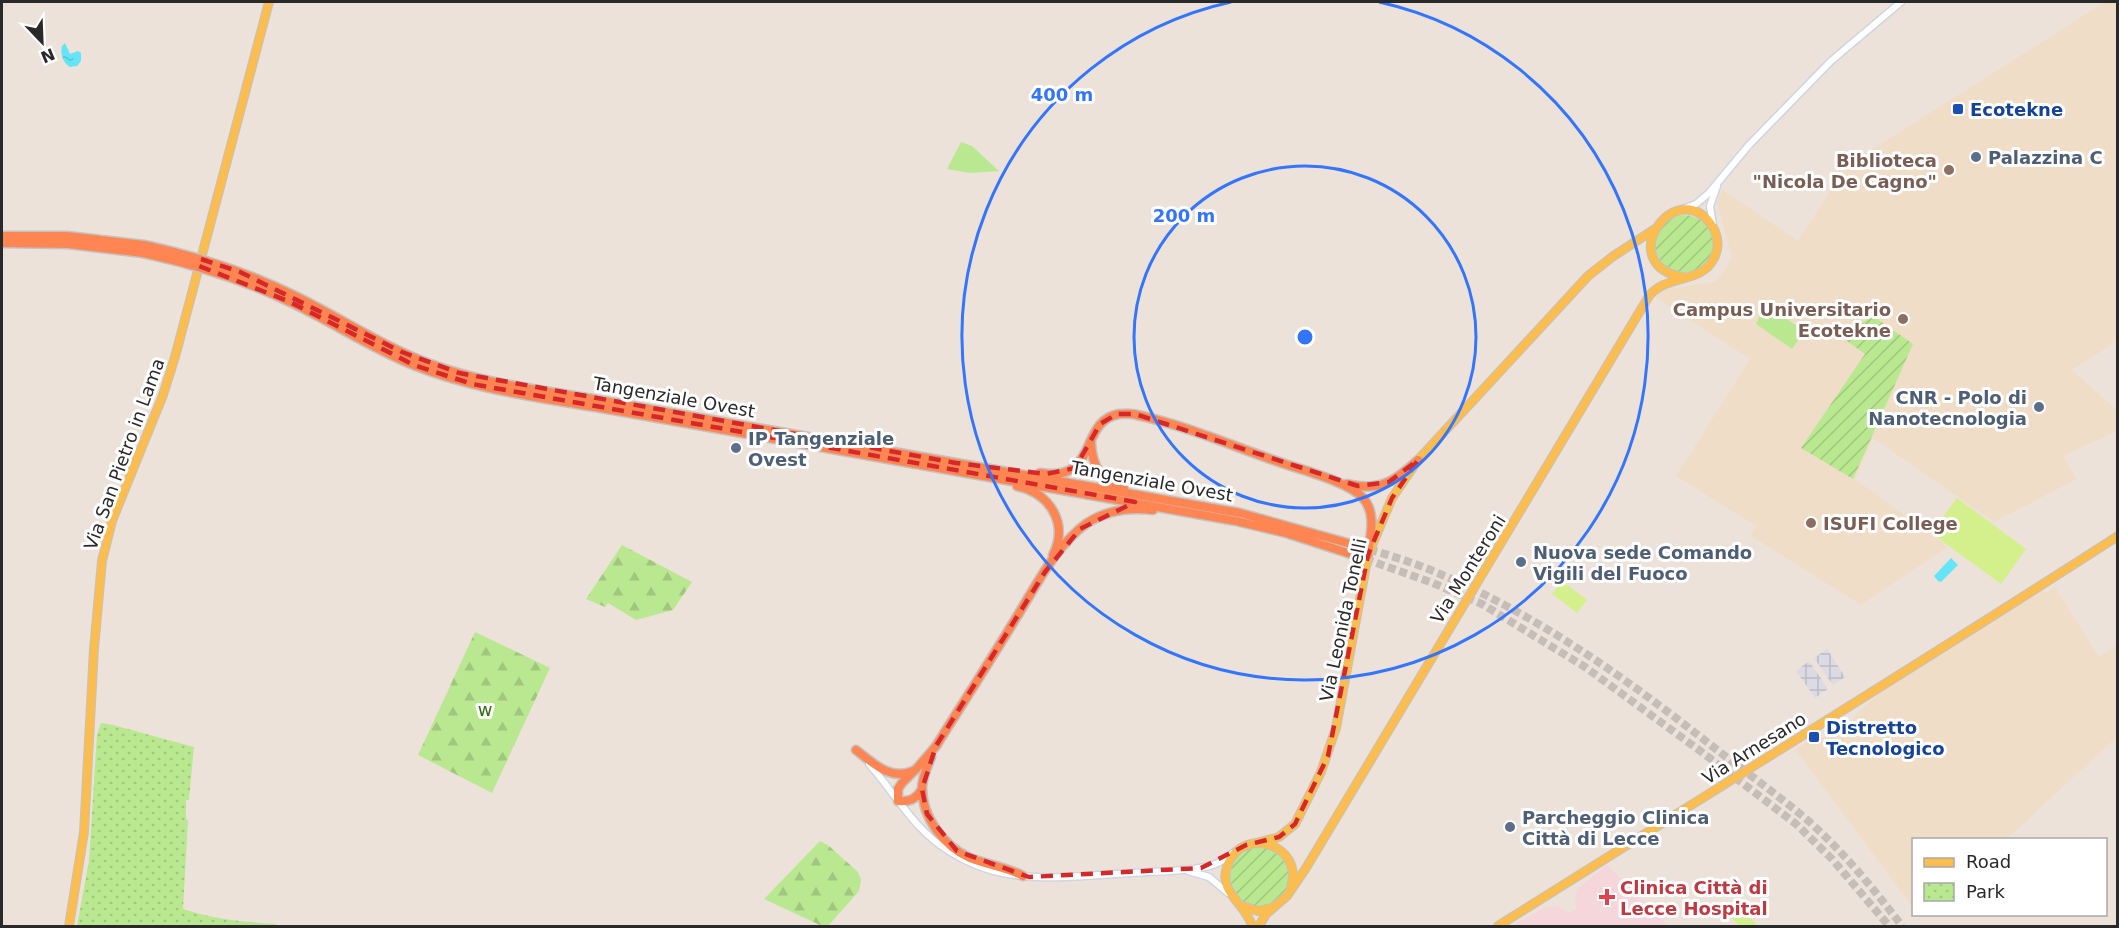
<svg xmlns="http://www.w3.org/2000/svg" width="2119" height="928" viewBox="0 0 2119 928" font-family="'DejaVu Sans',sans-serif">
<defs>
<pattern id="industrial-grid" width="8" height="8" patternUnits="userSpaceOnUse" patternTransform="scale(1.5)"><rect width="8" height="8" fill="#dcdbe4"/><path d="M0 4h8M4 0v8" fill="none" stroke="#bdbcc4"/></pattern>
<pattern id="forest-firs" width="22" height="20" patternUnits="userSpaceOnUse" patternTransform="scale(1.5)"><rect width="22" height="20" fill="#bae891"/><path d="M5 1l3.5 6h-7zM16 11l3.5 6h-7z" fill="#a0c77d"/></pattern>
<pattern id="park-dots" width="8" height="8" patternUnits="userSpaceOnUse" patternTransform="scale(1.5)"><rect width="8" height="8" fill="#bae891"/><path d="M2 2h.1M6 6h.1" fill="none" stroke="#a0c77d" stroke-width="1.8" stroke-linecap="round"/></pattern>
<pattern id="garden-furrows" width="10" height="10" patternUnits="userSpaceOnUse" patternTransform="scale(1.5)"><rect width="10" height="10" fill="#bae891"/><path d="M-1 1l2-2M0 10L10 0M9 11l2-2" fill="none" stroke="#a0c77d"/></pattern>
<pattern id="water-ripples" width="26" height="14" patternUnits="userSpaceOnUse" patternTransform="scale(1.5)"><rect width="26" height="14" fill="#64e4f7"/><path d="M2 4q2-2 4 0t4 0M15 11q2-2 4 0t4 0" fill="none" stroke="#57c4d4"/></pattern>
</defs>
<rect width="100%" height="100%" fill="#ede2d9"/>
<path fill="url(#industrial-grid)" d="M1827,649L1845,677L1833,685L1814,658Z
M1809,661L1828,689L1815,698L1796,671Z"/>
<path fill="#f0ddc7" d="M2105,2H2117V341L2072,370L2117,410V431L2063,456L2077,479L1994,522L1873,438L1855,479L1948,547L1861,605L1751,536L1756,526L1676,476L1750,359L1656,298L1661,290L1716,282L1732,258L1717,202L1723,190L1798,241L1846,166Z
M2055,587L2099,657L2117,645V737L2007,839L1914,840L1913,908L1795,749L1811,740L1839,734L1846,728L1858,712L1877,696V692L2008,609L2011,611L2014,606L2042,588L2046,593Z"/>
<path fill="#f4d6db" d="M1607,865L1668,926H1511L1546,907L1558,906L1569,913L1577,908L1575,900L1578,888Z"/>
<path fill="#bae891" d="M961,142L972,146L999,171L970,173L947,169Z
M1778,313L1803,330L1804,332L1792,349L1756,324L1759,317H1767Z"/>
<path fill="url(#forest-firs)" d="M622,545L692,582L673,610L636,620L608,603L605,607L586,599Z
M475,632L550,668L492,793L418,755Z
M820,841L829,846L858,872L861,880L859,891L828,926H822L764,899Z"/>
<path fill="url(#park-dots)" d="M101,723L113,725L194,747L189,800H186V819L188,820L183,909C213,919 244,922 276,924V926H77L89,861L97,734Z"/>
<path fill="url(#garden-furrows)" d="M1655 244a29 29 0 1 1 58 0a29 29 0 1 1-58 0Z
M1873,316L1913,344L1853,479L1801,448L1865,354L1844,339V334Z
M1229 877a30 30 0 1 1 60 0a30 30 0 1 1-60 0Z"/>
<path fill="#d3f08c" d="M1957,498L2026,549L2001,584L1931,533Z
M1562,581L1587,600L1577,613L1552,594Z
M1742,909L1757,925L1755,926H1739L1732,918Z"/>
<path fill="url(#water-ripples)" d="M65,43L70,54L78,51L81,53V61L77,66L70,67C63,63 60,54 62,46Z
M1951,558L1958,565L1941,582L1938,581L1934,576Z"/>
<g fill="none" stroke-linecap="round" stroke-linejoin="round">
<path stroke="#c6bdb6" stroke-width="8" stroke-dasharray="8 4" stroke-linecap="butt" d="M1358,546C1385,554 1413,562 1440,574C1539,616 1627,679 1712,746C1743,770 1775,793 1805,818C1842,850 1873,888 1902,926
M1354,555L1433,583L1482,604L1585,667L1699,750L1796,824L1832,859L1889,926"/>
<defs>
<path id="minor" d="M1683,209L1696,204L1709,193L1749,145L1831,61L1901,2
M1713,225L1710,206L1717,186
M869,764C896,794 913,829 949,851C966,862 987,871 1008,874C1049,881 1091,875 1132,873C1157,871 1185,872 1209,866C1218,864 1226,859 1233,853
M1188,871L1209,877L1228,893"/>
<path id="major" d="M1256,843L1279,837L1295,824L1321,772L1336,728L1368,555L1392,498L1418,460L1588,276L1612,257L1655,229
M1242,906L1258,911L1271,908
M69,926L84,832L94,649L102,561L112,521L163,395L175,357L269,2
M1252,926C1246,903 1216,892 1228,864C1244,825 1304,845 1291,887
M1259,926L1266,914L1287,896L1306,868L1649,296C1666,274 1702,284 1714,258C1720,247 1718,233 1710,223C1674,176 1613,265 1683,277
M1498,926C1704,796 1912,669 2118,536"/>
<path id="highway" d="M2,236H67L144,245
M2,243L68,244L143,253
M609,402L1240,513L1358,546
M607,409L1236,521L1286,533L1354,555
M1091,443C1092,464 1101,484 1124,489
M1040,473C1100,483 1078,421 1119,414C1125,414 1132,413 1137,415C1184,425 1230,445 1276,461C1298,469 1348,481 1363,498C1377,514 1370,536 1368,555
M1347,484C1380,492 1395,481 1418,460
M1017,486C1050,493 1069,524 1053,555
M856,750C873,763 890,781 913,771
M931,757C927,767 922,778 922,788C922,817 944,847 970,858C987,865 1007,867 1023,876
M922,789C916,799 910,802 898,801V789L902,783L918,767L936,746C963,703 990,661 1016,618C1036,586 1056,545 1087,523C1107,510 1130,507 1153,510"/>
</defs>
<use href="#minor" stroke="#cfd5e3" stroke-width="9"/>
<use href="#major" stroke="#c3c3c3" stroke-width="10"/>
<use href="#highway" stroke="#c3c3c3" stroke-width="11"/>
<use href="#minor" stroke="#fff" stroke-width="6"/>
<use href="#major" stroke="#fbbc50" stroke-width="8"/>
<use href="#highway" stroke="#ff8652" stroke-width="8"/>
<defs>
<path id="highway-bridge" d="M144,245C195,256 244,271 291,294C338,316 381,346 430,364C487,385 550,391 609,402
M143,253C194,264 243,279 290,302C333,322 372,349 416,366C477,390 543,398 607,409"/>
</defs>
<use href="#highway-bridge" stroke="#c3c3c3" stroke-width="11" stroke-linecap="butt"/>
<use href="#highway-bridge" stroke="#ff8652" stroke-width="8"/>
</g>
<path fill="none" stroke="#d62828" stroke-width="4.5" stroke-dasharray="12 8" stroke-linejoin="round" d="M201,259L240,272L402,352L459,373L956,463L1046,474L1075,468L1100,424L1117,414H1135L1358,486L1389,482L1418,460L1392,498L1368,555L1328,756L1295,824L1279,837L1246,845L1201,868L1029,877L957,851L927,814L922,789L936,746L1045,572L1080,529L1135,502L472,384L414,365L288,301L199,266Z"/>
<g fill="none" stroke="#3475ff" stroke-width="3">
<circle cx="1305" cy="337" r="171"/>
<path d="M1379 2A343 343 0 1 1 1231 2"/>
</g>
<g fill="#1a4fb4" stroke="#fff" stroke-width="2">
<rect x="1952" y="103" width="12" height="12" rx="3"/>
<rect x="1808" y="731" width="12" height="12" rx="3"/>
</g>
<g fill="#5c6f8a" stroke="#fff" stroke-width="2">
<circle cx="1976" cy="157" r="6"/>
<circle cx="2039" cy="407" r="6"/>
<circle cx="736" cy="448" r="6"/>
<circle cx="1521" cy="562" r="6"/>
<circle cx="1510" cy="827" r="6"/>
</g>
<g fill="#8d6e63" stroke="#fff" stroke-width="2">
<circle cx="1949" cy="170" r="6"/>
<circle cx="1903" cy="319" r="6"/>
<circle cx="1811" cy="523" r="6"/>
</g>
<path fill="#e0444e" stroke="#fff" stroke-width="2" d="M1604 888h6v6h6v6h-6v6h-6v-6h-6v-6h6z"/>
<g text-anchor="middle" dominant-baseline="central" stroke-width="6" stroke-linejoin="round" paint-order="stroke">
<g font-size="18" font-weight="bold" fill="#164399" stroke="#fff" text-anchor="start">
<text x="1970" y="109">Ecotekne</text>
<text x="1826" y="727">Distretto<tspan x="1826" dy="21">Tecnologico</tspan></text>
</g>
<g font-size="18" font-weight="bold" fill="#4e5e75" stroke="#fff" text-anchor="start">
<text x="1988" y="157">Palazzina C</text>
<text x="2027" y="397" text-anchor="end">CNR - Polo di<tspan x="2027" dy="21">Nanotecnologia</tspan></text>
<text x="748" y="438">IP Tangenziale<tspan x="748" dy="21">Ovest</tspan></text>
<text x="1533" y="552">Nuova sede Comando<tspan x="1533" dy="21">Vigili del Fuoco</tspan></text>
<text x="1522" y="817">Parcheggio Clinica<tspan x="1522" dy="21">Città di Lecce</tspan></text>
</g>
<g font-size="18" font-weight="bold" fill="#785e54" stroke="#fff" text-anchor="end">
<text x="1937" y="160">Biblioteca<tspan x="1937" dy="21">"Nicola De Cagno"</tspan></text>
<text x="1891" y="309">Campus Universitario<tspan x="1891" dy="21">Ecotekne</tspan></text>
<text x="1823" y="523" text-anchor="start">ISUFI College</text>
</g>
<g font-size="18" fill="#292929" stroke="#fff">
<text transform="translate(674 397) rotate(10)">Tangenziale Ovest</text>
<text transform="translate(124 454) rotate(-70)">Via San Pietro in Lama</text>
<text transform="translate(1152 481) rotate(10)">Tangenziale Ovest</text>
<text transform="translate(1468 569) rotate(-58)">Via Monteroni</text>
<text transform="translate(1343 620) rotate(-78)">Via Leonida Tonelli</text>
<text transform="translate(1754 748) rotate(-32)">Via Arnesano</text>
</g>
<g font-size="18" fill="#326b14" stroke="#fff">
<text x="485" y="709">w</text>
</g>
<g font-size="18" font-weight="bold" fill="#be3a42" stroke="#fff" text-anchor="start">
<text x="1620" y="887">Clinica Città di<tspan x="1620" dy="21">Lecce Hospital</tspan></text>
</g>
</g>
<circle cx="1305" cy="337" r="9" fill="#3475ff" stroke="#fff" stroke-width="3"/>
<g font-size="18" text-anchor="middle" font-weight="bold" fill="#3475ff" stroke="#fff" stroke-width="6" stroke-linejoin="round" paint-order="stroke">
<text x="1062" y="101">400 m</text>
<text x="1184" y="222">200 m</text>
</g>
<rect width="2119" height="928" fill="none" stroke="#292929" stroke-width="6"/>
<rect x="1912" y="838" width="195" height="78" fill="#ffffff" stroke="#a9a9a9" stroke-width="1.5"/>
<rect x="1924" y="858" width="30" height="9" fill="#fbbc50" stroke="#a9a9a9" stroke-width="1.5"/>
<text x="1966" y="868" font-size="18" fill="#292929">Road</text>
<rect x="1924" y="883" width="30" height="18" fill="url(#park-dots)" stroke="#a9a9a9" stroke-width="1.5"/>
<text x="1966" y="898" font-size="18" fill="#292929">Park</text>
<g transform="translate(42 42) rotate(157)" stroke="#ffffff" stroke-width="4.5" paint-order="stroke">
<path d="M0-4.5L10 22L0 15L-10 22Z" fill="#292929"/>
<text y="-9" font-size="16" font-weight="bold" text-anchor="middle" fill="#292929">N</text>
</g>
</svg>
